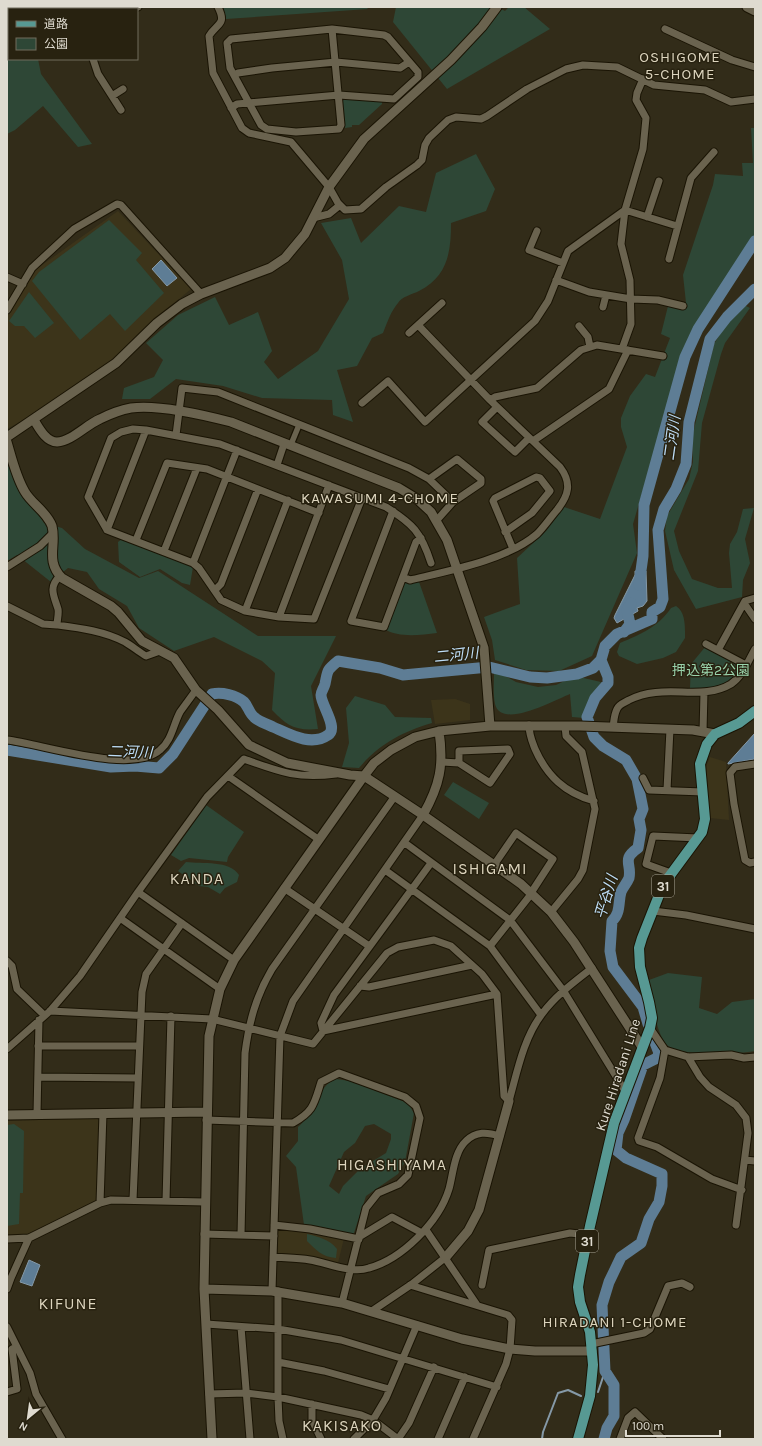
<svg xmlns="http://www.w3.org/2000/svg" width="762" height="1446" viewBox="0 0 762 1446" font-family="Karla,'Noto Sans JP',sans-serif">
<rect width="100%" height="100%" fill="#322c19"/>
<path fill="#3c341a" d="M118,211L191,289L154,320L121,353L32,415L7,429V316L35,270Z
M455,699L470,704V720L435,724L431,700Z
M710,757L726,762L729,820L710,818L706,767Z
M96,1118L100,1121L98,1198L96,1202L33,1234L7,1236V1121Z
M281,1228L344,1238L338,1263L279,1255L277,1252L278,1230Z"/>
<path fill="#2e4736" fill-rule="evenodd" d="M7,7H26V9H9V59H38L41,74L92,144L78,147L43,106L15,130L7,134Z
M223,7H366L368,9L226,19Z
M396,7H497L505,11L509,7H524L550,29L447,89L393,22Z
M345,98L382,102V104L359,125H352V127L345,128L342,102Z
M751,128H755V239L690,336L679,366L633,524L637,553L592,656L559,671L526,670L495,660L492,640L484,617L520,604L517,558L546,531L564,507L600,519L627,447L621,427V418L630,396L646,374L655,377L670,338L661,334L668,306L683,308L686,303L683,275L713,185L715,174L743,176L742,163H753Z
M476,154L495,189L486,211L451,223C451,252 448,276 419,291C413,294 401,297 398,303C391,311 387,323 383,333L372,338L357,366L337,370L353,422L333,415L332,400L262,398L223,386L176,379L150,399H122L124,388L154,377L163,360L146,343L178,315L215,297L229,325L258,312L272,351L264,362L278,379L318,351L349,299L342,260L321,223L351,218L361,243L399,206L426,212L436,173Z
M109,220L142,253L136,260L164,293L125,331L110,314L80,340L32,281L39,272Z
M29,292L54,323L35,338L24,326H15L9,321Z
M744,305L750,308L725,343L721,354L702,423L698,471L674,531L679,551L692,579L718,588H732L729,553L730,544L737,532L743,509L754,508L745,539L750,563L743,580L742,597L696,609L674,570L665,531L667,516L689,479L693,462L692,438L714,344L725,326Z
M10,466L44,523L62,528L85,549L139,578L158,571L258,636H336L311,686L318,729C296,731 287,726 272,710L275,673L262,661L214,637L174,651L139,628L127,606L99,589L87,572L68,568L51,582L17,555L7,561V467Z
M122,539L193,567L190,585L182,583L160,569L140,577L119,562L118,542Z
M403,579H418L437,633C420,635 399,638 384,629Z
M676,606C686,612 685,628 685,638L676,652L663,658L637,664L619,656L617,652L620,643C641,634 658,627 671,608Z
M706,646L743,666C729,686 713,689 690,688L691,664Z
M496,671L516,682L538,687L556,685L575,676L601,682L597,691L590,698L584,718L572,717L570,694C555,700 501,730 495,704C493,695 494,682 494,673Z
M355,696L385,705L395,717L431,718L432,723C402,732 379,744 359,768L342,767L349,743L346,708Z
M453,782L489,803L479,819L444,795Z
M206,805L244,832L228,857L227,862L189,858L181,861L171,855Z
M186,862C202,864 230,860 239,875L237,882L225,888L220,894L208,887L199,886L178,871Z
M668,973L702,977L699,1008L717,1014L732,1002L755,999V1051C739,1054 679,1057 667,1045C654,1031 653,998 649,980Z
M336,1079L350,1081L405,1102L409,1105L414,1113L405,1162L398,1174L366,1196L353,1236L304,1225L296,1167L286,1156L298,1141V1127C314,1114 318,1085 336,1079ZM374,1124L391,1134V1139L386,1153L360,1169L343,1186L339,1194L329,1186L344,1152L355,1143L365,1126Z
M14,1124L24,1131L23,1193H20L19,1224L7,1226V1125Z
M307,1234C319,1237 329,1239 337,1249L336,1258C322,1257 316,1250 307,1241Z"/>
<path fill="#5e7d95" stroke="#8599a7" d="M161,260L177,278L167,286L152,269Z
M635,571H646L647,601L643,606L637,608L638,611L617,623L614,618L615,615L635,575Z
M755,733V759L728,764V763Z
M29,1260L40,1265L32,1286L20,1282Z"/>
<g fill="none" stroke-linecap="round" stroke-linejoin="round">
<path stroke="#8599a7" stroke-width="2" d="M598,1392L605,1371
M542,1439L543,1432L558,1393L568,1390L581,1396"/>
<path stroke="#5e7d95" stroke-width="11" d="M639,585L643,556L644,505L685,357L698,329L755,241
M624,632L630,624L627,610L631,603
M601,660L608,677V683L595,698L587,717L594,737L603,746L626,760L637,779L643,809L639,819L641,830L638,848C621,860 632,863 629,878C627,883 623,887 621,892C618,902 621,913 612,921L610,951L613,967L643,1007L648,1024
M7,750L111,767L135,766L159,768L173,754L212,694C222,692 236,695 244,702C248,706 249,713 254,717C259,722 267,724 273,727C289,734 311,747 328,735C339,728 321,705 321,695C321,692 324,688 325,684C328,670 326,671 338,661L380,668L403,675L489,667L530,677L547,678L577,674L593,668L601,660L605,646L617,634L652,619V612L660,607L663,599L658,530L664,509L676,489L686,464L689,422L710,339L727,317L755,289
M604,1439L607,1428L614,1416V1385L605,1371L602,1305L609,1282L621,1257L641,1243L649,1219L659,1202L662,1186V1174L626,1158L616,1150L618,1133L624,1120L643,1065L657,1058L659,1053L654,1040"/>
<defs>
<path id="pedestrian" d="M292,442L299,425"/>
<path id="minor" d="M79,7L80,9
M218,7C227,25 217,23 209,36L213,73L242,128L249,133L291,142L329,187L338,203L345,210L361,209L386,187L417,165L422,160L425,145L429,138L448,120L456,117L481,119L487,116L527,89L566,69L583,65L617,67L654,85L705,90L731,102L755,99
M132,9L138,7
M665,29L732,60L755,67
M93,59L98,74L121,110
M235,75L238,73L272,68L336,62L400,68L409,62
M112,96L123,89
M231,108L237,104L339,95L394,99L418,77V72L388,37L384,35L332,29L231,39L227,43L230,68L261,125L267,129L296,132L339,129L341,125C338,93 335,61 332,29
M647,217L659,181
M313,218L329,214L340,205
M537,231L529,250L563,263
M669,259L691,178L714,152
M7,277L23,284
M556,280L589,292L631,299L658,300L683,306
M603,307L606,295
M7,310L32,268L74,229L117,204L121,205L201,294
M579,326L588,337L590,347
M409,333L442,303
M622,349L631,324L630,280L621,244L625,210L643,149L646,118L636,100L637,93L643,79
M490,400L495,397L537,388L581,350L597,345L663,356
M362,403L388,381L425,422L535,321L548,301L568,251L625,210L677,226
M497,407L482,422L515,452L529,438
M176,435L182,388L218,392L409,468L429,479L453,502
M533,441L609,389L628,350
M277,465L284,444
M429,479L457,459L481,479V483L453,502L437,520
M362,498L314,619L279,617L245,611L221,600L199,568L193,563L107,530L88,497L111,438L121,432L133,429L146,430L220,444L386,507C413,524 421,532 431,563
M393,511L351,621L384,627L416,542L421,538
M107,530L146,430
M505,532L532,513L550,491L540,478L536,477L495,498L493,501L513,549
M136,540L167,463L207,469L319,513
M164,551L197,468
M193,563L237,450
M7,567L40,546L52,534
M60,576C48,587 54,596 58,609C59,614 57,620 57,625C80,628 104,631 125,642C132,646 139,652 146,656L160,651
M403,577L410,580C448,571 507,560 537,534C544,527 550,518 557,510C569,495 572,483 560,467L490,400L418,325
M215,590L221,584L258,489
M744,603L755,619
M7,606L43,624L57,625
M245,611L288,500
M279,617L329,485
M706,644L746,665
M718,650L745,601L755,598
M529,725C529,735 532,741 535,749C547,776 565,793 594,801
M613,727C614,721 614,715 617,709C619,704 624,703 629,700C664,682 701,702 731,684C743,676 748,661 755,649
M703,732L704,692
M7,740C42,744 132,775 160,750C172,740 173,725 180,712C185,705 191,697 196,690
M442,762L459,763L490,783L510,754L508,749L459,751V763
M755,764L735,767L730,773L734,804L745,860L750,863L755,862
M228,776L318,839
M643,778L649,790L703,792
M667,790L670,729
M405,843L510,920L563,990L625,1091
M494,865L516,833L553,859L531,893
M385,870L490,946L541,1015
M671,873L646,864L653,836L698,838
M284,888L369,946
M138,892L234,960
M653,911L686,915L755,929
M551,912L578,879L583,870L595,809L582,752L566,736L565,726
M120,918L220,989
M490,946L532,893
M7,961L12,966L17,989L44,1015
M360,986L369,987L472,965
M50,1011L212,1019L313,1044L387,953L398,947L434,940L451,946L482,974L497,994L504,1096L509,1101
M650,1028L665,1050L688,1057L731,1055L744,1058L755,1057
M323,1031L321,1023L334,995L431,863
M323,1031L497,994
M38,1046H139
M7,1049L50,1011L80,976L138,892L207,797L244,759C280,772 297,779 336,774
M665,1050L660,1078L638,1138L639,1141L657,1147L712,1179L742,1190
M688,1057L700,1077L709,1087L736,1105L746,1118L748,1133L736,1225
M38,1077L138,1078
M509,1101C517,1073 523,1039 542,1014C555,996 574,982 592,968
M37,1114L39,1020
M206,1120L293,1123C314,1111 314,1104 321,1082L339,1073L405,1097L416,1106L420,1118L408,1175L399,1184L378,1193L366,1208L342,1303
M745,1160L755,1161
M133,1200L142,992L146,974L182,923
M166,1201L171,1016
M100,1203L103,1113
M274,1225L310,1229L359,1239
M426,1230L477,1305
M204,1234L274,1236
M241,1235L245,1053C249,1022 256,996 272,969L395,796
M359,1237L392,1217L422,1233
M7,1239L29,1238L100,1203L111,1200L205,1202
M273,1257C285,1258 298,1258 310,1260C328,1263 351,1274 369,1268C402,1259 439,1222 449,1189C453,1175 454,1152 466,1141C476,1131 487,1132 500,1136
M410,1285L508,1315L512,1320L510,1349L506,1364L473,1439
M482,1285L489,1250L570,1233L588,1235
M7,1289L11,1278L29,1238
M272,1291L280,1036L293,1001L423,815
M278,1291V1397L279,1421L283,1439
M372,1311L412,1284L446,1257
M206,1324L278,1329L341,1340L497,1387
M7,1327L30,1373L36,1394L62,1439
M241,1327L250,1439
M591,1344L644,1333L650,1329L668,1286L682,1283L690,1287
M278,1362L324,1371L389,1389
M7,1392L17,1389L12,1349L17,1347
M209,1394L246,1393L278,1397L361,1415L373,1420L398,1439
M312,1404V1420L321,1439
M354,1439L373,1420L386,1398L417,1325
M398,1439L409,1423L434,1367
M438,1439L465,1377
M620,1439L628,1418L635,1412L663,1439"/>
<path id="tertiary" d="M747,7L755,11
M34,420C39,428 46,442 57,442C72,441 86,425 100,419C110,414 120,410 131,408C159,404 204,415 231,422L399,488L417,499L431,512L447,540L484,648L490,726
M7,437L116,363L157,323L182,304L201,294L270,268L285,258L305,234L329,187L364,139L451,60L482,27L497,7
M7,442C12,459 16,477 25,492C32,504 47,512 52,526C57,545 45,561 62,578L111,606L118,612L142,641L174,658L196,690L218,710L249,745L287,763L350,775L364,776L423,815L521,884L551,912L574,942L642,1047
M423,815C440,785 444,765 439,731
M7,1115L206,1112
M446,1257L468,1231L479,1210L509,1101
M204,1289L272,1291L342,1303L462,1339L510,1349L535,1351H592
M212,1439L204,1289L209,1036L220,989L234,960L364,776L374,763L391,750L415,737L439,731L490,726H580L693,730L715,734"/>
<path id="primary" d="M578,1439L590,1396L593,1365L590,1332L580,1302L578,1287L580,1275L590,1226L614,1123L650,1028L652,1018L649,1002L640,967L639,948L642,938L663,885L702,832L705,819L700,764L707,744L715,734L739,723L755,711"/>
</defs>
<use href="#pedestrian" stroke="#1a1404" stroke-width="8"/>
<use href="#minor" stroke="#1a1404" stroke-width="9"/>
<use href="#tertiary" stroke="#1a1404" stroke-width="11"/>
<use href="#primary" stroke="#1a1404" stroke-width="12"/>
<use href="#pedestrian" stroke="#6a634f" stroke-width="5.5"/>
<use href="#minor" stroke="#6a634f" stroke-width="7"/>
<use href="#tertiary" stroke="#6a634f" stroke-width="9"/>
<use href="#primary" stroke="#579993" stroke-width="10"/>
</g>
<g text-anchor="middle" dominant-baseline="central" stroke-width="3" stroke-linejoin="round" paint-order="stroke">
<g fill="#282210" stroke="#a8a496" stroke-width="1">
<rect x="652" y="875" width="22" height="22" rx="3"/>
<rect x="576" y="1230" width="22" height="22" rx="3"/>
</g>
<g font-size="13" font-weight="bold" fill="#dfdbd0">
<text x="663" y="886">31</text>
<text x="587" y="1241">31</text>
</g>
<g font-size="14" fill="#99d3ab" stroke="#282210">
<text x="711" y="670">押込第2公園</text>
</g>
<g font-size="14" fill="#dfdbd0" stroke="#282210">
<text transform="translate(618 1075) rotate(-72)">Kure Hiradani Line</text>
</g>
<g font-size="15" letter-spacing="1" fill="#ddd5be" stroke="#282210">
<text x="680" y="57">OSHIGOME<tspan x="680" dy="17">5-CHOME</tspan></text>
<text x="380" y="498">KAWASUMI 4-CHOME</text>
<text x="615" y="1322">HIRADANI 1-CHOME</text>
</g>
<g font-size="15" font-style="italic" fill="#bedef8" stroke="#282210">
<text transform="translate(672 438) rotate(-82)">二河川</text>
<text transform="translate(456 655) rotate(-6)">二河川</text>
<text transform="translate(130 752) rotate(2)">二河川</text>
<text transform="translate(606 897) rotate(-73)">平谷川</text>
</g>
<g font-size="16" letter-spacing="1" fill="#ddd5be" stroke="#282210">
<text x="490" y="868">ISHIGAMI</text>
<text x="197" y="878">KANDA</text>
<text x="392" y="1164">HIGASHIYAMA</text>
<text x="68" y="1303">KIFUNE</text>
<text x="342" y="1425">KAKISAKO</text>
</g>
</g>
<rect width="762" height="1446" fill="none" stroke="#dfdbd0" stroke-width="16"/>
<rect x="8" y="8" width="130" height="52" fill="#282210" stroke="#716c5d"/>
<rect x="16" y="21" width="20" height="6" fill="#579993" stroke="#716c5d"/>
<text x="44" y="28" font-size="12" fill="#dfdbd0">道路</text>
<rect x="16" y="38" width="20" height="12" fill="#2e4736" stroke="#716c5d"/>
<text x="44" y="48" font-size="12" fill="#dfdbd0">公園</text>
<g transform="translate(28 1418) rotate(209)" stroke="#282210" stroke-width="3" paint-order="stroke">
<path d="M0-3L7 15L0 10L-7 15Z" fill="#dfdbd0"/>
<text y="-6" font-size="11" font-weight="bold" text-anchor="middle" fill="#dfdbd0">N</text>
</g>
<path d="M626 1430v6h94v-6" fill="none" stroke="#dfdbd0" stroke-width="2"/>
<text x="632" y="1430" font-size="12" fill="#dfdbd0" stroke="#282210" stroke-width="3" paint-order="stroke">100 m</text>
</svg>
